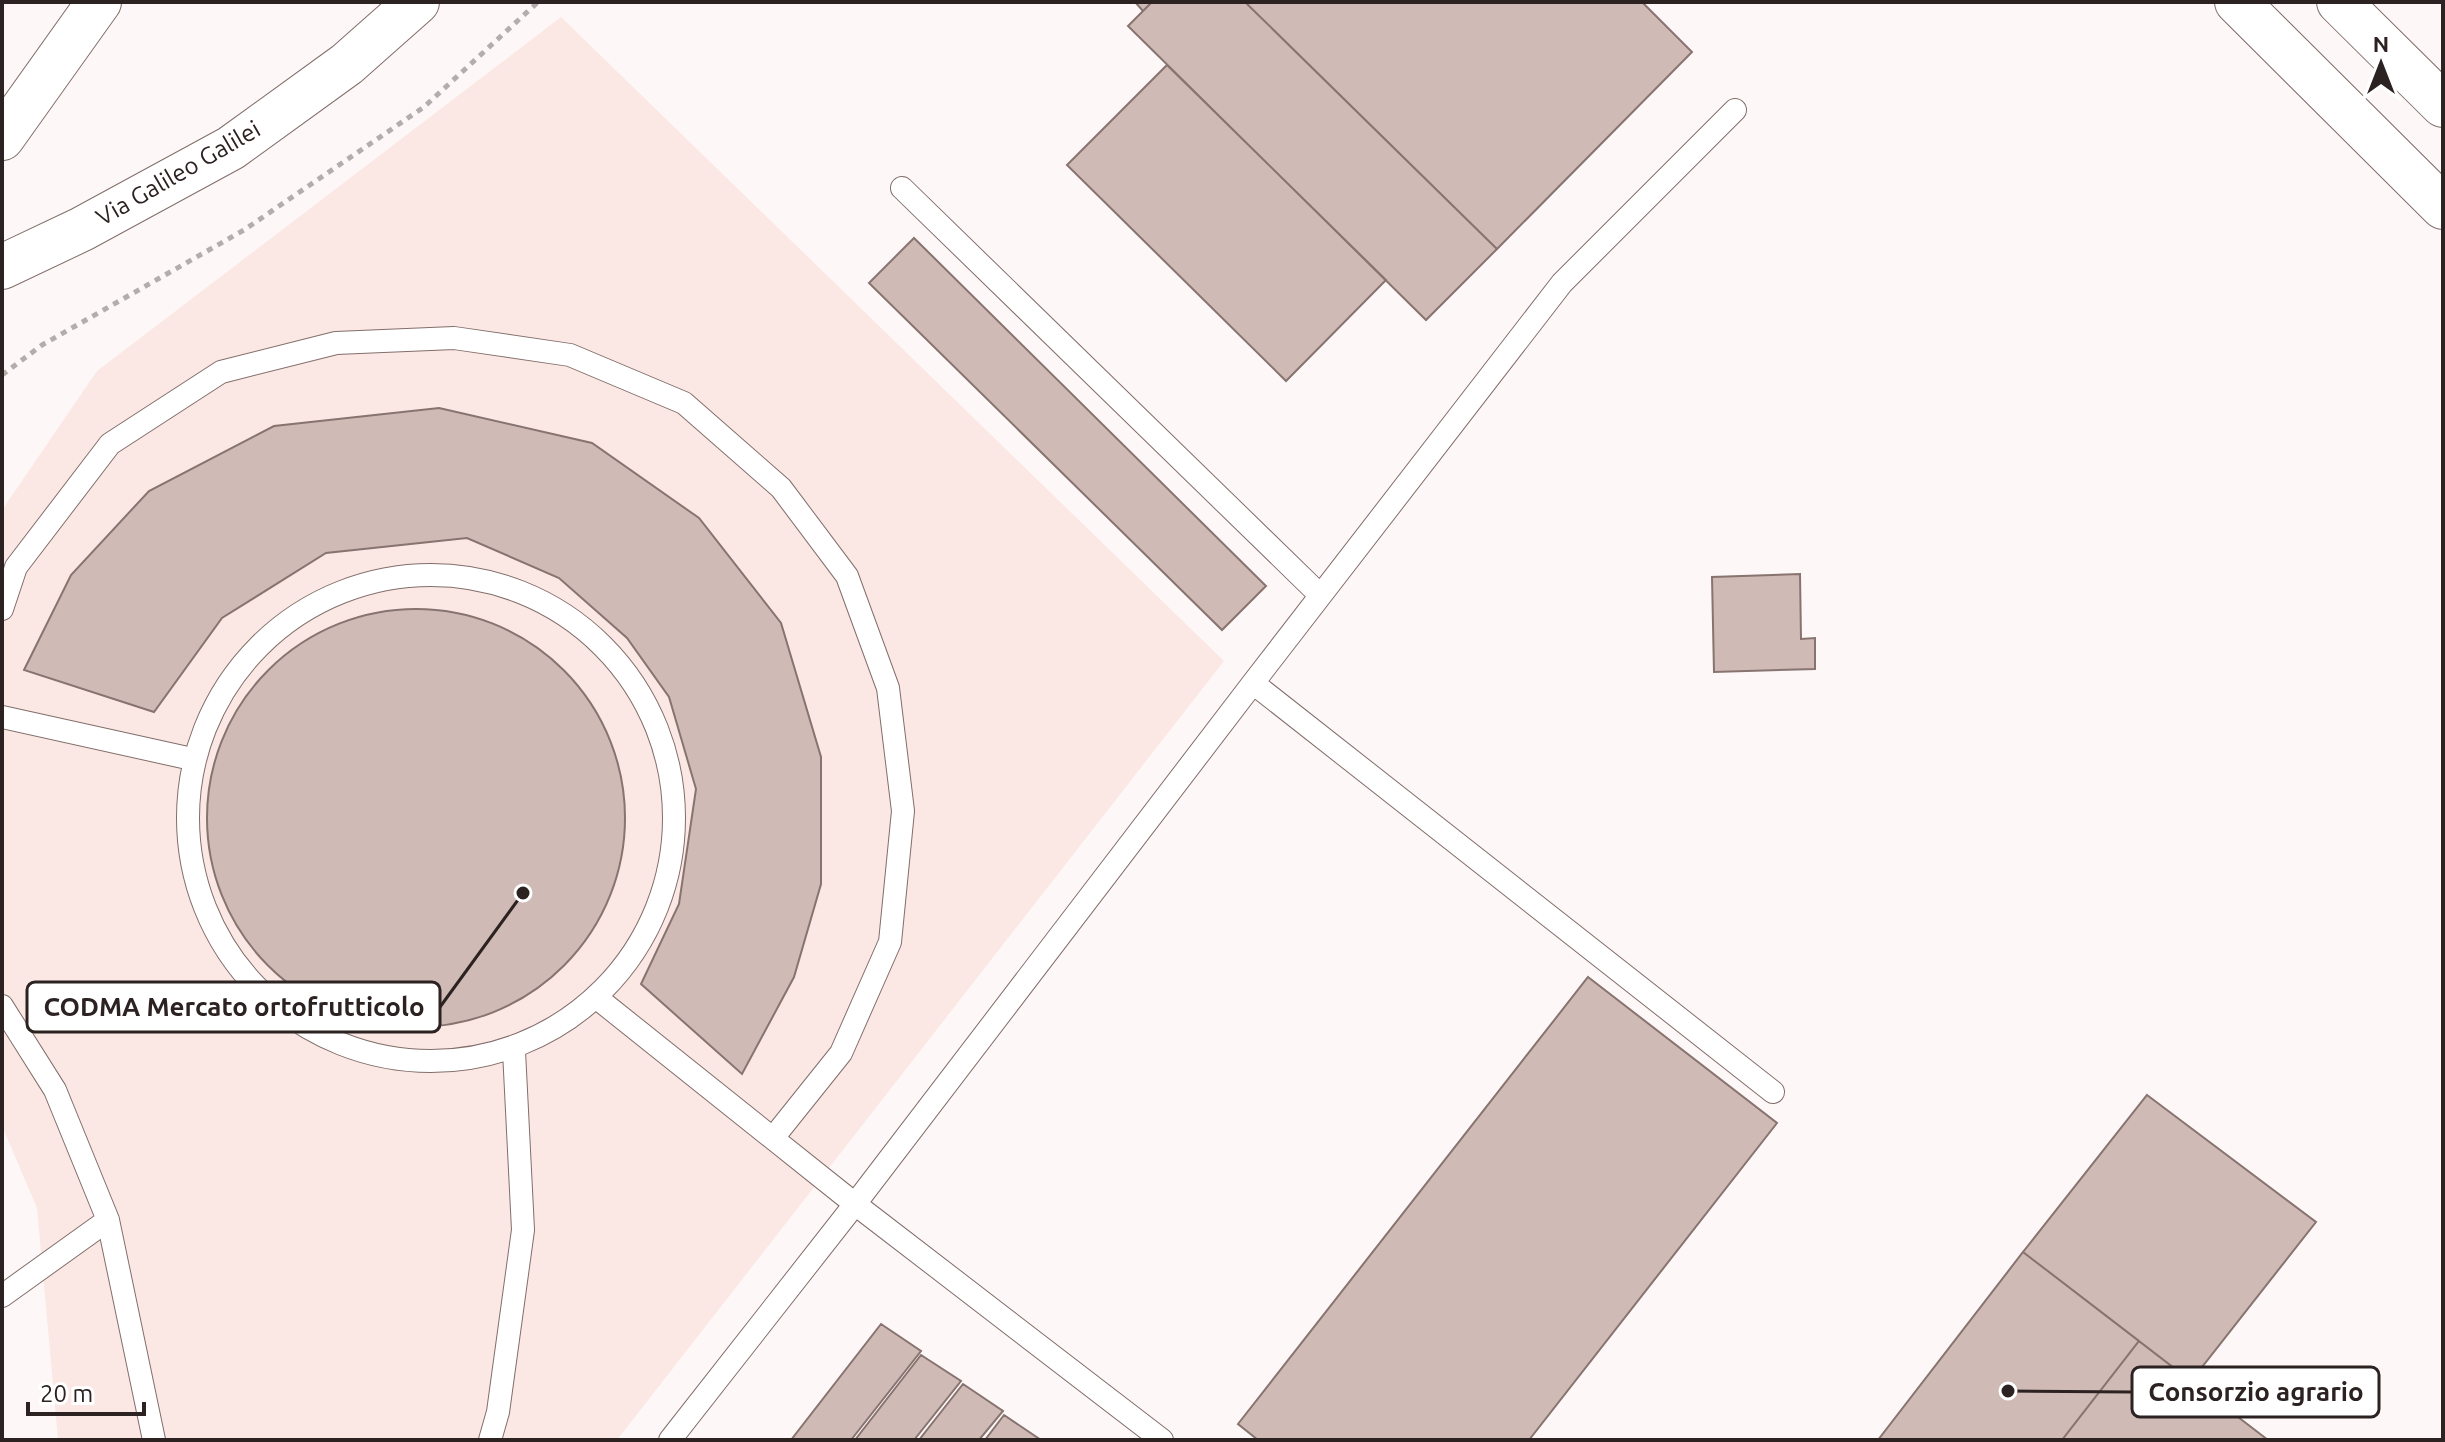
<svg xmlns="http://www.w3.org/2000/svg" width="2445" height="1442" viewBox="0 0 2445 1442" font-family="Ubuntu,sans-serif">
<rect width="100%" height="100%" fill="#fdf8f7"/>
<path fill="#fbe8e4" d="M561,17L1224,661L617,1440H58L37,1208L2,1126V510L97,371Z"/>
<path fill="#d0bab6" stroke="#87736f" stroke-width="2" d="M1135,2H1152L1143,11Z
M1152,2H1245L1497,249L1426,320L1128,26Z
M1245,2H1642L1692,52L1497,249Z
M1167,65L1386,280L1286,381L1067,165Z
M914,238L1266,586L1222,630L869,283Z
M439,408L592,443L699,518L781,623L821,757V884L794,977L742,1074L641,984L679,904L696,789L669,697L627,638L559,578L467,538L326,553L222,618L154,712L24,670L71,575L149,491L274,426Z
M1800,574L1801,639L1815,638V669L1714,672L1712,577Z
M207 818a209 209 0 1 1 418 0a209 209 0 1 1-418 0Z
M1588,977L1777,1123L1529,1440H1258L1238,1424Z
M2147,1095L2316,1222L2191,1381L2023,1252Z
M2023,1252L2139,1341L2062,1440H1878Z
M881,1324L921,1351L851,1440H791Z
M2139,1341L2191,1381L2268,1440H2062Z
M921,1355L961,1381L914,1440H855Z
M963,1384L1003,1411L979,1440H919Z
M1004,1415L1041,1440H985Z"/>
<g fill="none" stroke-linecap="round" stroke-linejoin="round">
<defs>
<path id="service" d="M902,188L1320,595
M188 818a243 243 0 1 1 486 0a243 243 0 1 1-486 0Z
M2,609L16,567L110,444L221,372L336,343L454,338L570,355L684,403L781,488L847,576L888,688L903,811L890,942L841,1053L773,1138
M1253,683L1773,1092
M2,717L192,759
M597,998L855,1204L1162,1440
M2,1006L55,1090L108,1220L154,1440
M2,1296L108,1220
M490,1440L498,1412L523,1230L514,1051
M670,1440L855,1204L1253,683L1562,283L1735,110"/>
<path id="minor" d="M2,138L99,2"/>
<path id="secondary" d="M2,267L82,229L231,148L347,64L417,2"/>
<path id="motorway" d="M2237,2L2443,207
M2339,2L2443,105"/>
</defs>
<use href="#service" stroke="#826e6a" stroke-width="24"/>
<use href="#minor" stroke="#826e6a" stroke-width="46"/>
<use href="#secondary" stroke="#826e6a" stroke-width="46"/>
<use href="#motorway" stroke="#826e6a" stroke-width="46"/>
<path stroke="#b4adac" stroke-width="5" stroke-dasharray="6 6" stroke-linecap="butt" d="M2,375L42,345L244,230L424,107L538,2"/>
<use href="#service" stroke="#fff" stroke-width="22"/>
<use href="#minor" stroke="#fff" stroke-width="44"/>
<use href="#secondary" stroke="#fff" stroke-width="44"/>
<use href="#motorway" stroke="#fff" stroke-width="44"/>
</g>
<g text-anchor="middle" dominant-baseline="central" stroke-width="8" stroke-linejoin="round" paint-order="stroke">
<g font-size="24" fill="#2b2221" stroke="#fff">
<text transform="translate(178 173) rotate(-30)">Via Galileo Galilei</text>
</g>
</g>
<path fill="none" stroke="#2b2221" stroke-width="3" d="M523 893L440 1007M2008 1391L2132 1392"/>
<g fill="#2b2221" stroke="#fff" stroke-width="3">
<circle cx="523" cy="893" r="8"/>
<circle cx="2008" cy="1391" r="8"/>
</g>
<g fill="#fff" stroke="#2b2221" stroke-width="3">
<rect x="27" y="982" width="413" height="50" rx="8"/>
<rect x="2132" y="1367" width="247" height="50" rx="8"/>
</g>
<g font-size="26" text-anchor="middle" font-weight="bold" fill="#2b2221">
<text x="234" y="1016">CODMA Mercato ortofrutticolo</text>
<text x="2256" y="1401">Consorzio agrario</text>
</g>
<rect width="2445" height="1442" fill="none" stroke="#2b2221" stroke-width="8"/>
<g transform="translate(2381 64)" stroke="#ffffff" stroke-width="6" paint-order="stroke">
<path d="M0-6L14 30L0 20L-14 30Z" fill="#2b2221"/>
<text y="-12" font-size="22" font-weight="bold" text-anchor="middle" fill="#2b2221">N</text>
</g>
<path d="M28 1402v12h116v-12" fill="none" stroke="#2b2221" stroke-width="4"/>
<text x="40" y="1402" font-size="24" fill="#2b2221" stroke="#ffffff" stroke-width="6" paint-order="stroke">20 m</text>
</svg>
